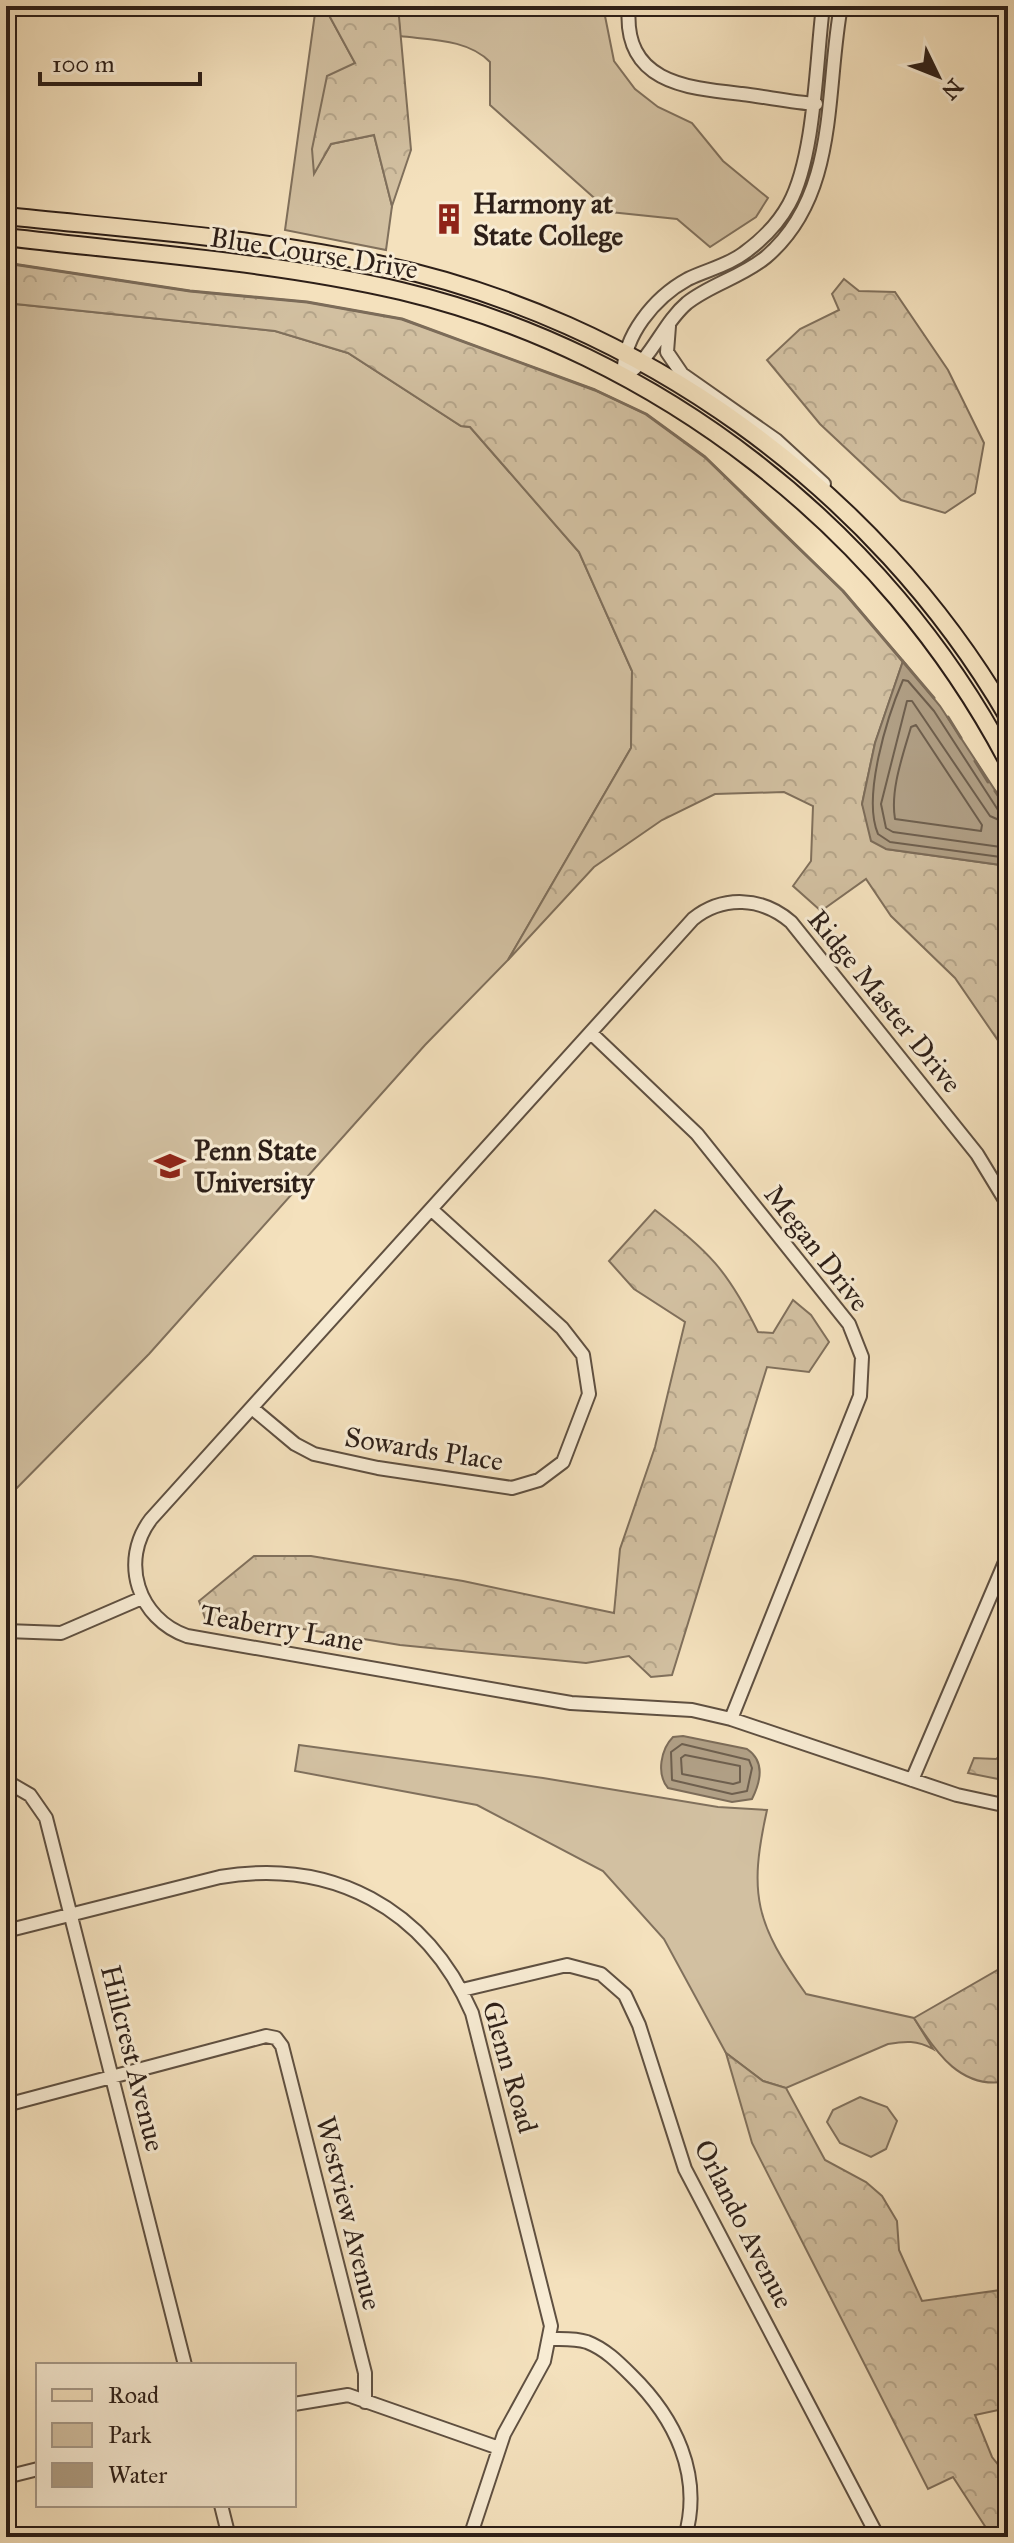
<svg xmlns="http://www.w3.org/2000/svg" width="1014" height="2543" viewBox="0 0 1014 2543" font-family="'IM FELL Great Primer',serif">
<defs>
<pattern id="forest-crowns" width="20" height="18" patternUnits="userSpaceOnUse" patternTransform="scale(2)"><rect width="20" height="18" fill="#d2c0a1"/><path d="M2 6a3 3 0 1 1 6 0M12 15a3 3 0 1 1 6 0" fill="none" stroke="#b5a58a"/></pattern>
</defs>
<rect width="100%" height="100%" fill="#f4e1bd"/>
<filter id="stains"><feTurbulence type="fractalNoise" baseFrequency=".0025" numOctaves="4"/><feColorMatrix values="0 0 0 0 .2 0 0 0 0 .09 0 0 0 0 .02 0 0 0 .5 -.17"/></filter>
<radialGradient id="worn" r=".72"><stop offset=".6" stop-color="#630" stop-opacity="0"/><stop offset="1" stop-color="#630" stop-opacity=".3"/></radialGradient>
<path fill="#d2c0a1" stroke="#80705c" stroke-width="2" d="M316,6H324L355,63L314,173L331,144L374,135L392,206L386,250L285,230Z
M603,6L614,61L635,89L658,107L692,123L723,161L768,198L756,217L710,247L677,219L610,212L490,105V62C468,39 430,40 400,36L398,7Z
M6,303L275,331L348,353L461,426L470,427L579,552L632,671L631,748L508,960L425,1045L149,1354L6,1499Z
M299,1745L543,1778L718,1807L767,1810C748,1895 756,1924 806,1994L914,2018L933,2049C917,2040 905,2041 888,2044L786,2088L763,2081L726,2053L664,1939L603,1871L477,1805L295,1771Z
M860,2097L887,2107L897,2121L886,2149L871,2157L840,2143L827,2122L833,2110Z"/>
<path fill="url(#forest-crowns)" stroke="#80705c" stroke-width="2" d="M324,6H398L411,150L392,206L374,135L331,144L314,174L312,149L327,76L355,63Z
M6,263L190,291L307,302L402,319L595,390L646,414L705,457L843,591L903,661L875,743L862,804L886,849L1008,866V1055L955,978L891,916L866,879L821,911L793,886L811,861L813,806L784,792L715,794L662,820L594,867L508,960L631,748L632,671L579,552L470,427L461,426L348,353L275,331L6,303Z
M844,279L859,291L895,292L948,370L984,443L975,493L945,513L901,500L820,424L767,360L800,329L839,310L832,294Z
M655,1210C709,1252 727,1269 758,1332L773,1333L793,1300L811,1315L829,1342L809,1372L767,1367L672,1675L651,1677L629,1656L586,1663L400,1645L255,1621L207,1623L199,1601L254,1556H311L463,1581L614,1613L620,1549L655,1447L685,1322L634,1289L609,1261Z
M1008,1750V1781L968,1773L974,1758L996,1759Z
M1008,1964V2081C962,2091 936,2053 914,2018Z
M726,2053L763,2081L786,2088L825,2160L866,2182L882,2196L897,2221L899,2250L922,2301L1008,2289V2408L975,2415L992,2457L1008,2477V2537H992L953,2477L928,2489L752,2143Z"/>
<path fill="#b09f85" stroke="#7c6c59" stroke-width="2" d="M903,661L940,706L1008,810V866L886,849L871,841L862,804L875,743Z
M683,1736L747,1749C765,1761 761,1781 752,1799L732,1802L668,1788C656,1774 661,1749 673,1737Z"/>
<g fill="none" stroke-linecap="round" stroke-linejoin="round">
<path stroke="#6e5f4e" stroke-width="2" d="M916,725L982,825L981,831L895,819C890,790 903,755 911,727Z
M1008,814L998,810L934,711L908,681L903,680C887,717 862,797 878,834L890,842L1008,858
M1008,824L990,816L912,701H907L881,804L886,828L893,832L1008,848
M682,1744L749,1760L752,1768L747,1791L732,1794L672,1780L671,1752Z
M685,1755L740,1766V1782L733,1784L682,1774L681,1758Z"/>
<path stroke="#7c6c59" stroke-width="3" d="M6,263L190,291L307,302L402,319L595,390L646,414L705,457L843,591L934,698
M948,717L961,738
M975,761L988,782
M995,791L1008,810"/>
<defs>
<path id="minor" d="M629,6C622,82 685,88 742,94C767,97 791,102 816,104
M823,6C816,62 815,156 789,204C778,224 762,240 744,253C727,266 706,270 688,279C655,297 621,337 624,376C652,360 662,324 687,303C711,284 742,277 766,257C839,195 825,92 841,6
M669,326L667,352L682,374L776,440L824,484
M591,1033L697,1134L849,1324L862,1357L860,1396L731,1719
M1008,1205L977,1154L791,922C762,897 723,895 693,919L151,1519C119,1561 138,1619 187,1636L571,1703L692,1710L731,1719L957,1795L1008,1806
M252,1408L295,1444L314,1454L378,1468L512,1488L539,1480L563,1462L589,1394L583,1355L562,1328L432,1210
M6,1631L61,1633L142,1598
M912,1780L1008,1555
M6,1781L30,1795L46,1818L185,2365
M6,1931L220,1877C332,1858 426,1908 472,2013L551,2326L544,2361L504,2434L470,2537
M462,1990L567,1965L601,1974L625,1995L639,2025L685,2169L878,2537
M6,2105L266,2036L276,2038L282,2046L365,2373V2402
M550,2339C562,2339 575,2338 587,2342C605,2349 618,2362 631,2375C675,2418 703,2475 685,2537
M294,2404L348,2395L499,2448
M6,2477L38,2469
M221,2505L229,2537"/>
<path id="major" d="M6,216C129,229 257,238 378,264C639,319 874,487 1008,717
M6,237C137,253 272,261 401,291C657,352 886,529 1008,762"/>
</defs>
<use href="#minor" stroke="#5f5041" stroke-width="16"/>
<use href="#major" stroke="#2d1f18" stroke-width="20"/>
<use href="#minor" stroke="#f8ecd4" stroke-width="12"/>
<use href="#major" stroke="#f4e1bd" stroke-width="16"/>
</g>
<defs>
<symbol id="building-bare" viewBox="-9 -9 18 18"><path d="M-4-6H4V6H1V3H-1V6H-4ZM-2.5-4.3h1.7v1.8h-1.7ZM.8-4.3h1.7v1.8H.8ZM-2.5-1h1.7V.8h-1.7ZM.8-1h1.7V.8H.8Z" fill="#8f2418" stroke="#f8ecd4" stroke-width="2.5" paint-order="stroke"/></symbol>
<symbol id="university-bare" viewBox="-9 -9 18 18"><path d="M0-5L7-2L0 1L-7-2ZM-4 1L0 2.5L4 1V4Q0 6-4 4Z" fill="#8f2418" stroke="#f8ecd4" stroke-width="2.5" paint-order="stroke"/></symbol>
</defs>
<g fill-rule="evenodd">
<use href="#building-bare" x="427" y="197" width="44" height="44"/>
<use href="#university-bare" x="148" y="1144" width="44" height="44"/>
</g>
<g text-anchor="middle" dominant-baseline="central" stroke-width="6" stroke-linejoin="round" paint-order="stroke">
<g font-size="28" font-weight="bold" fill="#2d1f18" stroke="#f8ecd4" text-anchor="start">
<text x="473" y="203">Harmony at<tspan x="473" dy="32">State College</tspan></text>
<text x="194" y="1150">Penn State<tspan x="194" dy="32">University</tspan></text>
</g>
<g font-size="28" fill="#2d1f18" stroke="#f8ecd4">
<text transform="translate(314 253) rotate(9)">Blue Course Drive</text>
<text transform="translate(885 1001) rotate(51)">Ridge Master Drive</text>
<text transform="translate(817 1248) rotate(52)">Megan Drive</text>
<text transform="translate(424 1449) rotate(9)">Sowards Place</text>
<text transform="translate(282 1628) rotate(10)">Teaberry Lane</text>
<text transform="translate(133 2058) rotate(76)">Hillcrest Avenue</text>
<text transform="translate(510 2067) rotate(74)">Glenn Road</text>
<text transform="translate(349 2213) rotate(76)">Westview Avenue</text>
<text transform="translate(744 2224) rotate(63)">Orlando Avenue</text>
</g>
</g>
<rect width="1014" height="2543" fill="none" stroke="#f4e1bd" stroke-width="32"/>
<rect x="8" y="8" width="998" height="2527" fill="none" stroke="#2d1f18" stroke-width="4"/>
<rect x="16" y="16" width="982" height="2511" fill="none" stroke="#2d1f18" stroke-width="2"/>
<rect x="36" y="2363" width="260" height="144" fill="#f8ecd4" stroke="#a79a89" stroke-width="2"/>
<rect x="52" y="2389" width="40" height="12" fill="#f4e1bd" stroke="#a79a89" stroke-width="2"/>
<text x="108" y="2403" font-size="24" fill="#2d1f18">Road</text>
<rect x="52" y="2423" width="40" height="24" fill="#d2c0a1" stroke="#a79a89" stroke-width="2"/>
<text x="108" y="2443" font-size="24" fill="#2d1f18">Park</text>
<rect x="52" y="2463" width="40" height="24" fill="#b09f85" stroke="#a79a89" stroke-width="2"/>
<text x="108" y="2483" font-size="24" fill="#2d1f18">Water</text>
<g transform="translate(938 76) rotate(133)" stroke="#f8ecd4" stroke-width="6" paint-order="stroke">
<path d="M0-6L14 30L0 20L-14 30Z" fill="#2d1f18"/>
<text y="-12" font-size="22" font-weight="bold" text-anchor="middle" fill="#2d1f18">N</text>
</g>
<path d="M40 72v12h160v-12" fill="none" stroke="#2d1f18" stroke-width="4"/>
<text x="52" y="72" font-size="24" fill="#2d1f18" stroke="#f8ecd4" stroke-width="6" paint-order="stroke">100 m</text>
<rect width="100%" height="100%" filter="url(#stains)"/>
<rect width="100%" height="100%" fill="url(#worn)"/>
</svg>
